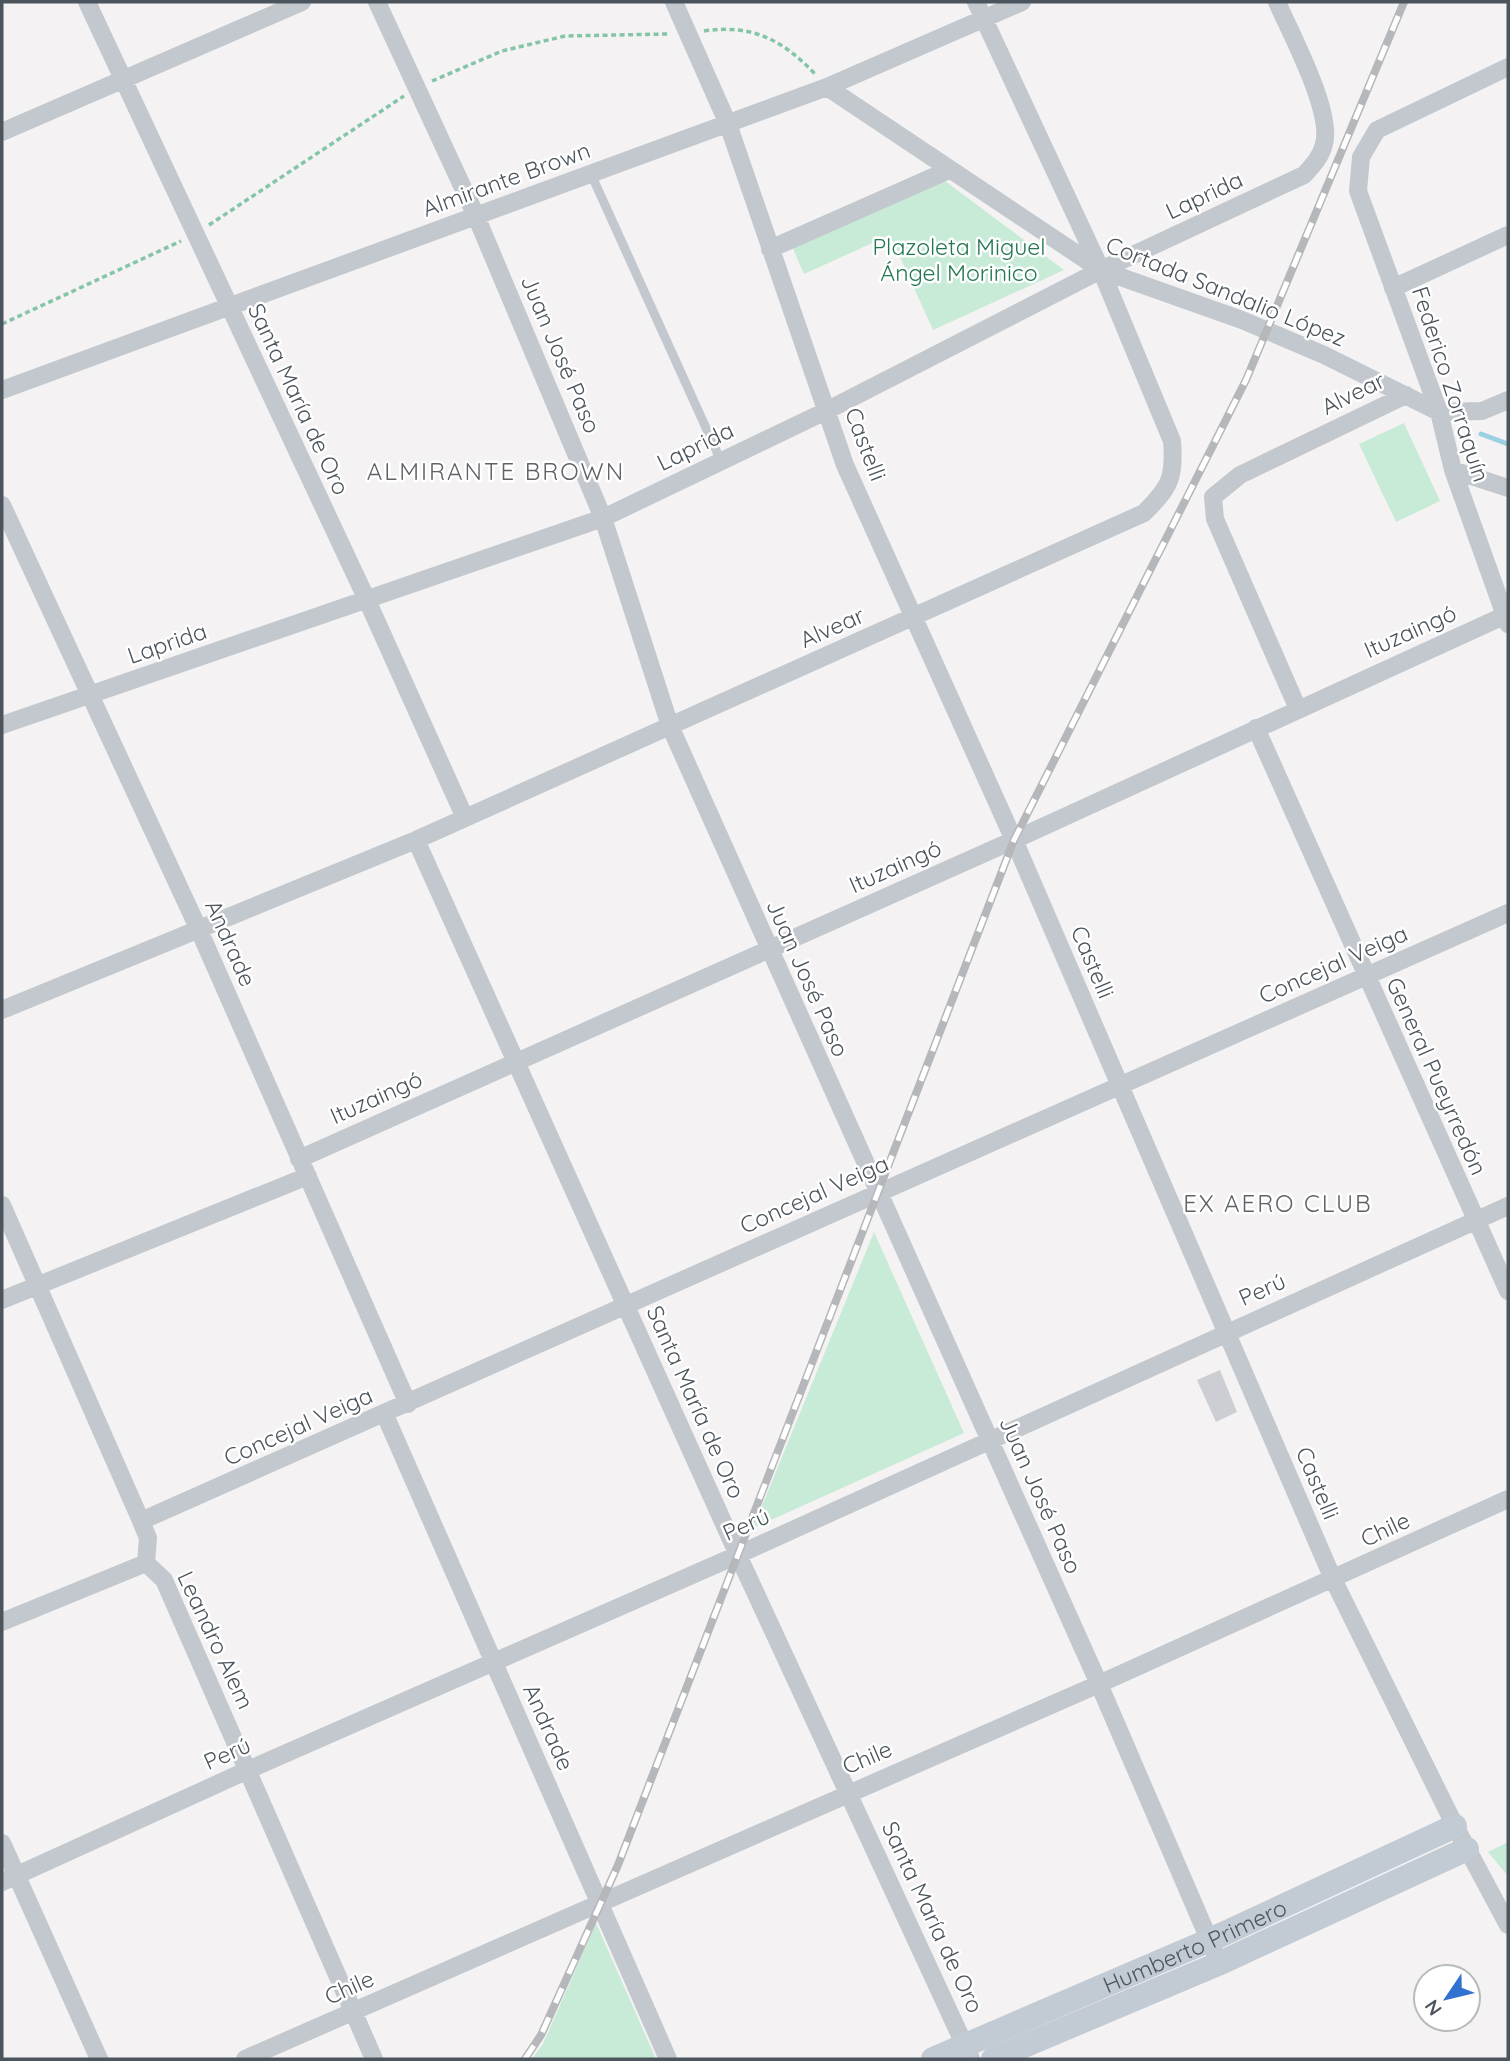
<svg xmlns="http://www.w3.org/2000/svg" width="1510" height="2061" viewBox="0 0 1510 2061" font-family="Quicksand,sans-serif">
<rect width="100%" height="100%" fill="#f4f2f2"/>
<path fill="#c7ebd6" d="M929,169L1064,270L933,330L890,235L804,274L786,233Z
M1404,423L1440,501L1396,522L1359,444Z
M874,1232L964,1433L753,1528Z
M1508,1842V1876L1488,1852Z
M596,1923L656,2059H532L543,2044Z"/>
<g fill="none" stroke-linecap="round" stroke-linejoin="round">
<path stroke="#99d1e2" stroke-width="5" d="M1481,434L1508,444"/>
</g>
<path fill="#cdced3" d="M1220,1370L1237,1412L1216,1422L1197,1380Z"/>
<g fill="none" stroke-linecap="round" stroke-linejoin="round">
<path stroke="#83c5a6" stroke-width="3.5" stroke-dasharray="5 3.5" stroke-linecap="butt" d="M704,31C751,24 782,39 815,74
M432,81L502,51L565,36L668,34
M209,225L404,96
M2,324L181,241"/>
<path stroke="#c2c8ce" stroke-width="9" d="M591,174L721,461"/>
<path stroke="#c2c8ce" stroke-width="18" d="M87,2L367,600L465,818
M377,2L476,216L603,518L670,726L1099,1684L1214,1951
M674,2L728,124L845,465L1014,840L1333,1579L1455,1826L1508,1925
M1508,67L1377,130L1361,157L1358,191L1439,412L1453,470L1508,624
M827,87L1101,270L1242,320L1324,355L1439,412L1482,411L1508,400
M2,132L302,2
M770,249L949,170
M1393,288L1508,235
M2,390L827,87L1022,2
M1453,470L1508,488
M2,505L199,930L408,1404
M1298,709L1215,519L1213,497L1240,475L1406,395
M2,725L603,518L826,411L1101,270L1304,175C1313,165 1321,157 1324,144C1333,112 1291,34 1277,2
M1256,728L1508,1291
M416,840L738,1555L971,2059
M2,1010L416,840L1144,513C1170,487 1175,478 1172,441L1101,270L976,2
M299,1159L1014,840L1508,614
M2,1205L141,1521L148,1538L146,1563L164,1580L374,2059
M2,1300L308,1176
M385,1415L668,2059
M141,1521L1508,913
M2,1622L146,1563
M2,1843L99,2059
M2,1882L248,1770L733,1557L1508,1206
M245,2059L1099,1684L1508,1499"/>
<g stroke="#c2cad3" stroke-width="24">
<path id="s1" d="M933,2059L1210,1940L1455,1826"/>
<path d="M993,2059L1218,1964L1467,1849"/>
</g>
<defs>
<path id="rail" d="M525,2059L541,2035L618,1865L1014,840L1246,380L1404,2"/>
</defs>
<use href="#rail" stroke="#b5b7bb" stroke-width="8"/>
<use href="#rail" stroke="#fff" stroke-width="5" stroke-dasharray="16" stroke-linecap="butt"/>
</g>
<g text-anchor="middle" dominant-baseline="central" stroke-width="5" stroke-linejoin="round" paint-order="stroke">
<g font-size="23" fill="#4c545d" stroke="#fff">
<text transform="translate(506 179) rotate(-20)">Almirante Brown</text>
<text transform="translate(1204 195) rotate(-25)">Laprida</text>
<text transform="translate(1226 291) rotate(22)">Cortada Sandalio López</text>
<text transform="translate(561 354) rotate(67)">Juan José Paso</text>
<text transform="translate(1451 384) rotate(72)">Federico Zorraquín</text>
<text transform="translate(1353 393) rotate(-26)">Alvear</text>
<text transform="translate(299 399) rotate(65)">Santa María de Oro</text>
<text transform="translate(866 444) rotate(69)">Castelli</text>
<text transform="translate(695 446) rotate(-26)">Laprida</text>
<text transform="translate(832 627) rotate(-24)">Alvear</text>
<text transform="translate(1410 631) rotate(-24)">Ituzaingó</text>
<text transform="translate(167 643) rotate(-19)">Laprida</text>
<text transform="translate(895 866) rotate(-24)">Ituzaingó</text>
<text transform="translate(231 943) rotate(66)">Andrade</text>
<text transform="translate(1093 962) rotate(67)">Castelli</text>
<text transform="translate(1333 964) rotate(-24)">Concejal Veiga</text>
<text transform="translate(808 978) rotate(66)">Juan José Paso</text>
<text transform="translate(1437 1076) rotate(66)">General Pueyrredón</text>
<text transform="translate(376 1097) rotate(-24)">Ituzaingó</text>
<text transform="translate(814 1194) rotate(-24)">Concejal Veiga</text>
<text transform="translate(1262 1289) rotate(-24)">Perú</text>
<text transform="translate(696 1402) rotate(66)">Santa María de Oro</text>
<text transform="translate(298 1426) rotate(-24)">Concejal Veiga</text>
<text transform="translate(1318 1483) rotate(67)">Castelli</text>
<text transform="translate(1041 1495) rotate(66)">Juan José Paso</text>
<text transform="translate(746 1524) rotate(-24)">Perú</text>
<text transform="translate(1385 1529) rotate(-25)">Chile</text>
<text transform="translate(216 1640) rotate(65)">Leandro Alem</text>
<text transform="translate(549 1727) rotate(66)">Andrade</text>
<text transform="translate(227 1753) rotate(-24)">Perú</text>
<text transform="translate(867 1757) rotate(-23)">Chile</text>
<text transform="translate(933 1917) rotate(65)">Santa María de Oro</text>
<text stroke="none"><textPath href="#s1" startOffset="285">Humberto Primero</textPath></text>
<text transform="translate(349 1987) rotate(-24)">Chile</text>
</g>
<g font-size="23" fill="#247750" stroke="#fff">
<text x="959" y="246">Plazoleta Miguel<tspan x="959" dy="26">Ángel Morinico</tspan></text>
</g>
<g font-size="24" letter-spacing="2" fill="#5f6266" stroke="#fff">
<text x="496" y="471">ALMIRANTE BROWN</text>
<text x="1278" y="1203">EX AERO CLUB</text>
</g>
</g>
<rect width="1510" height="2061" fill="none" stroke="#4c545d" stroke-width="7"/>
<g transform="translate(1447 1998) rotate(235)"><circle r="33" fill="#ffffff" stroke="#b7bbbe" stroke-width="2"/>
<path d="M0-5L12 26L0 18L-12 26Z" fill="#3171cf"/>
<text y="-10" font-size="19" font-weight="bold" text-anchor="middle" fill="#4c545d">N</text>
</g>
</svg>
